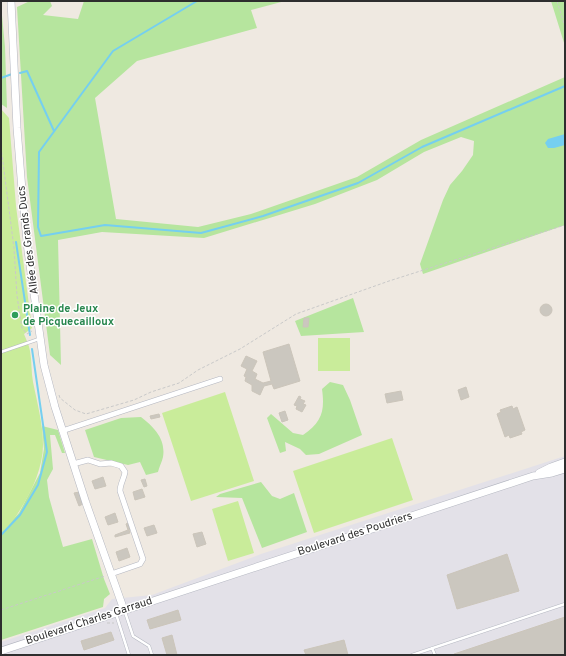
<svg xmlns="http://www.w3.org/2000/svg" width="566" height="656" viewBox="0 0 566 656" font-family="Overpass,sans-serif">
<rect width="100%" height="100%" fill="#efe9e1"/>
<path fill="#e3e1e8" d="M565,456V655H1V642L105,608L112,599L152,595L261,554Z"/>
<path fill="#b6e59e" d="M30,1H50L52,6L43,15L78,19L84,1H285L251,10L257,28L137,61L95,98L116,219L198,227L251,214L357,177L421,140L565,77V225L423,274L420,264L443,200L450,185L462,171L473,155L474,141L461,137L424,152L377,180L315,204L204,238L102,232L58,240L61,365L50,355L27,177L17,7Z
M551,1H565V46Z
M1,5L5,47L7,108L1,104Z
M353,298L364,332L301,336L295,321Z
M330,382L343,385L350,400L362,435L319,454L306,455L300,449L285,442L286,451L280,453L267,418L271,414L293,433L303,435C322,422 325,411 322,389Z
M141,417C154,427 166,439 163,457C162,462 159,467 158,472L146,475L140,462L128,465L94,457L85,430L121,418Z
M42,426L58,430L65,453H62L55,435H50L53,469L47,480L49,497L63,547L92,539L104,579L110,594L104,599L103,607L1,640V532L19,513L40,473L44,449Z
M261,482L272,496L280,499L294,493L307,532L262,548L242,498L216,497L220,494Z"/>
<path fill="#c9ec9a" d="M1,109L9,118L16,206L32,328L24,334C26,339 29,345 30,351C32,361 31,372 33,382C37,402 43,424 43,445C43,476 21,513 1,535Z
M318,338H350V371H318Z
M225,392L254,481L191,501L162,413Z
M392,438L413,500L314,533L293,471Z
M238,501L254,553L228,561L212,509Z"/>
<path fill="#75cff0" d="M565,134V145L554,148H548L545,143L548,139Z"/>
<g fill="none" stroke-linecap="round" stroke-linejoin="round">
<path stroke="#75cff0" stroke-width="2" d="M197,1L113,51L39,152L38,227L41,236L105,225L201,233L263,216L358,183L422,147L565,86
M20,73L27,71L54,131
M1,78L12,74
M16,242L30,335
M1,535L20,515L38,485L47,452L32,349"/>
</g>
<path fill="#cbc7bf" stroke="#cbc5ba" d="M540 310a6 6 0 1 1 12 0a6 6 0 1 1-12 0Z
M304,318H309L308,327H303Z
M289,344L300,381L274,389L272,384L264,386L260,395L252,391V385L245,381L246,377L244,376L247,369L241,366L246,356L257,361L252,371L257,374L255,379L263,383L271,381L263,352Z
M466,387L469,397L461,400L458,390Z
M401,391L403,400L387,403L385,394Z
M299,396L301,397L300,399L305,401L303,404L306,405L302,412L296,409L297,406L294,405Z
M512,406L513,409L517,407L525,430L521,432L522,434L510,438L509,435L505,437L497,414L501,412L500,410Z
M285,411L288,420L282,422L279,413Z
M159,414L160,417L151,419L150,416Z
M103,477L106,486L95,489L92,481Z
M145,479L147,486L144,487L141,480Z
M142,489L145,497L135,500L133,492Z
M79,492L83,504L79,506L74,493Z
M115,513L118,522L108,525L105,517Z
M128,523L130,530H129L130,533L115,537V535L128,530L126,524Z
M154,525L157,533L147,536L144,528Z
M202,532L206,544L197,547L193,534Z
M127,548L130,557L119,561L116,552Z
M507,554L519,591L457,609L447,575Z
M178,610L181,620L150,629L147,620Z
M565,617V655H454V654Z
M111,632L114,640L84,650L81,641Z
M172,635L177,655H167L162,638Z
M344,640L348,655H306L304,650Z"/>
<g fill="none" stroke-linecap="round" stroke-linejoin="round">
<defs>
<path id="lane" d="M1,352L39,339
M125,612L133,636L149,646L152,655
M116,614L129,655
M432,648L435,655
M412,655L565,604"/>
<path id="street" d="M62,431L220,379
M73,464L88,460L100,464L111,463L121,466L125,472C124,479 120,484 120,491L143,559L140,564L111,574"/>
<path id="secondary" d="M11,1L17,128L22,190L28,251L44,365L55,407L86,503L124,610
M539,473L551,467L565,462
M1,651L533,476L552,473L565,469"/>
</defs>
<use href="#lane" stroke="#b4b7c1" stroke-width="3.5"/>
<use href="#street" stroke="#b4b7c1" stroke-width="6"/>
<use href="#secondary" stroke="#b4b7c1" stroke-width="8"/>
<path stroke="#c9c9c9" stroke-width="1" stroke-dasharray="3 2" stroke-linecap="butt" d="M557,1L565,27
M1,147L14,248L17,296L22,328L27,334L32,331
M59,395L60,398L75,410L86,414L134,400L151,392L179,383L198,370L240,349L296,314L389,281L565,225
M1,610L105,576
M107,623H114"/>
<use href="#lane" stroke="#fff" stroke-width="2.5"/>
<use href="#street" stroke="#fff" stroke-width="5"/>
<use href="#secondary" stroke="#fff" stroke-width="7"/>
</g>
<circle fill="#2e9e5b" stroke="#fff" stroke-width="1.5" cx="15" cy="315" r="4"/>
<g text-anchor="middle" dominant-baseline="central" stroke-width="3" stroke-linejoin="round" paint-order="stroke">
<g font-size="11" fill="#2e2e2e" stroke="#fff">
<text transform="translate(28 240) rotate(-97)">Allée des Grands Ducs</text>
<text transform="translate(355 534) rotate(-18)">Boulevard des Poudriers</text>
<text transform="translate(89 621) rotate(-18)">Boulevard Charles Garraud</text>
</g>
<g font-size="11" font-weight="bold" fill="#27864d" stroke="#fff" text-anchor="start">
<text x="23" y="309">Plaine de Jeux<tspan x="23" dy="13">de Picquecailloux</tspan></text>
</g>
</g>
<rect width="566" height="656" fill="none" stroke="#2e2e2e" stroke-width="4"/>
</svg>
